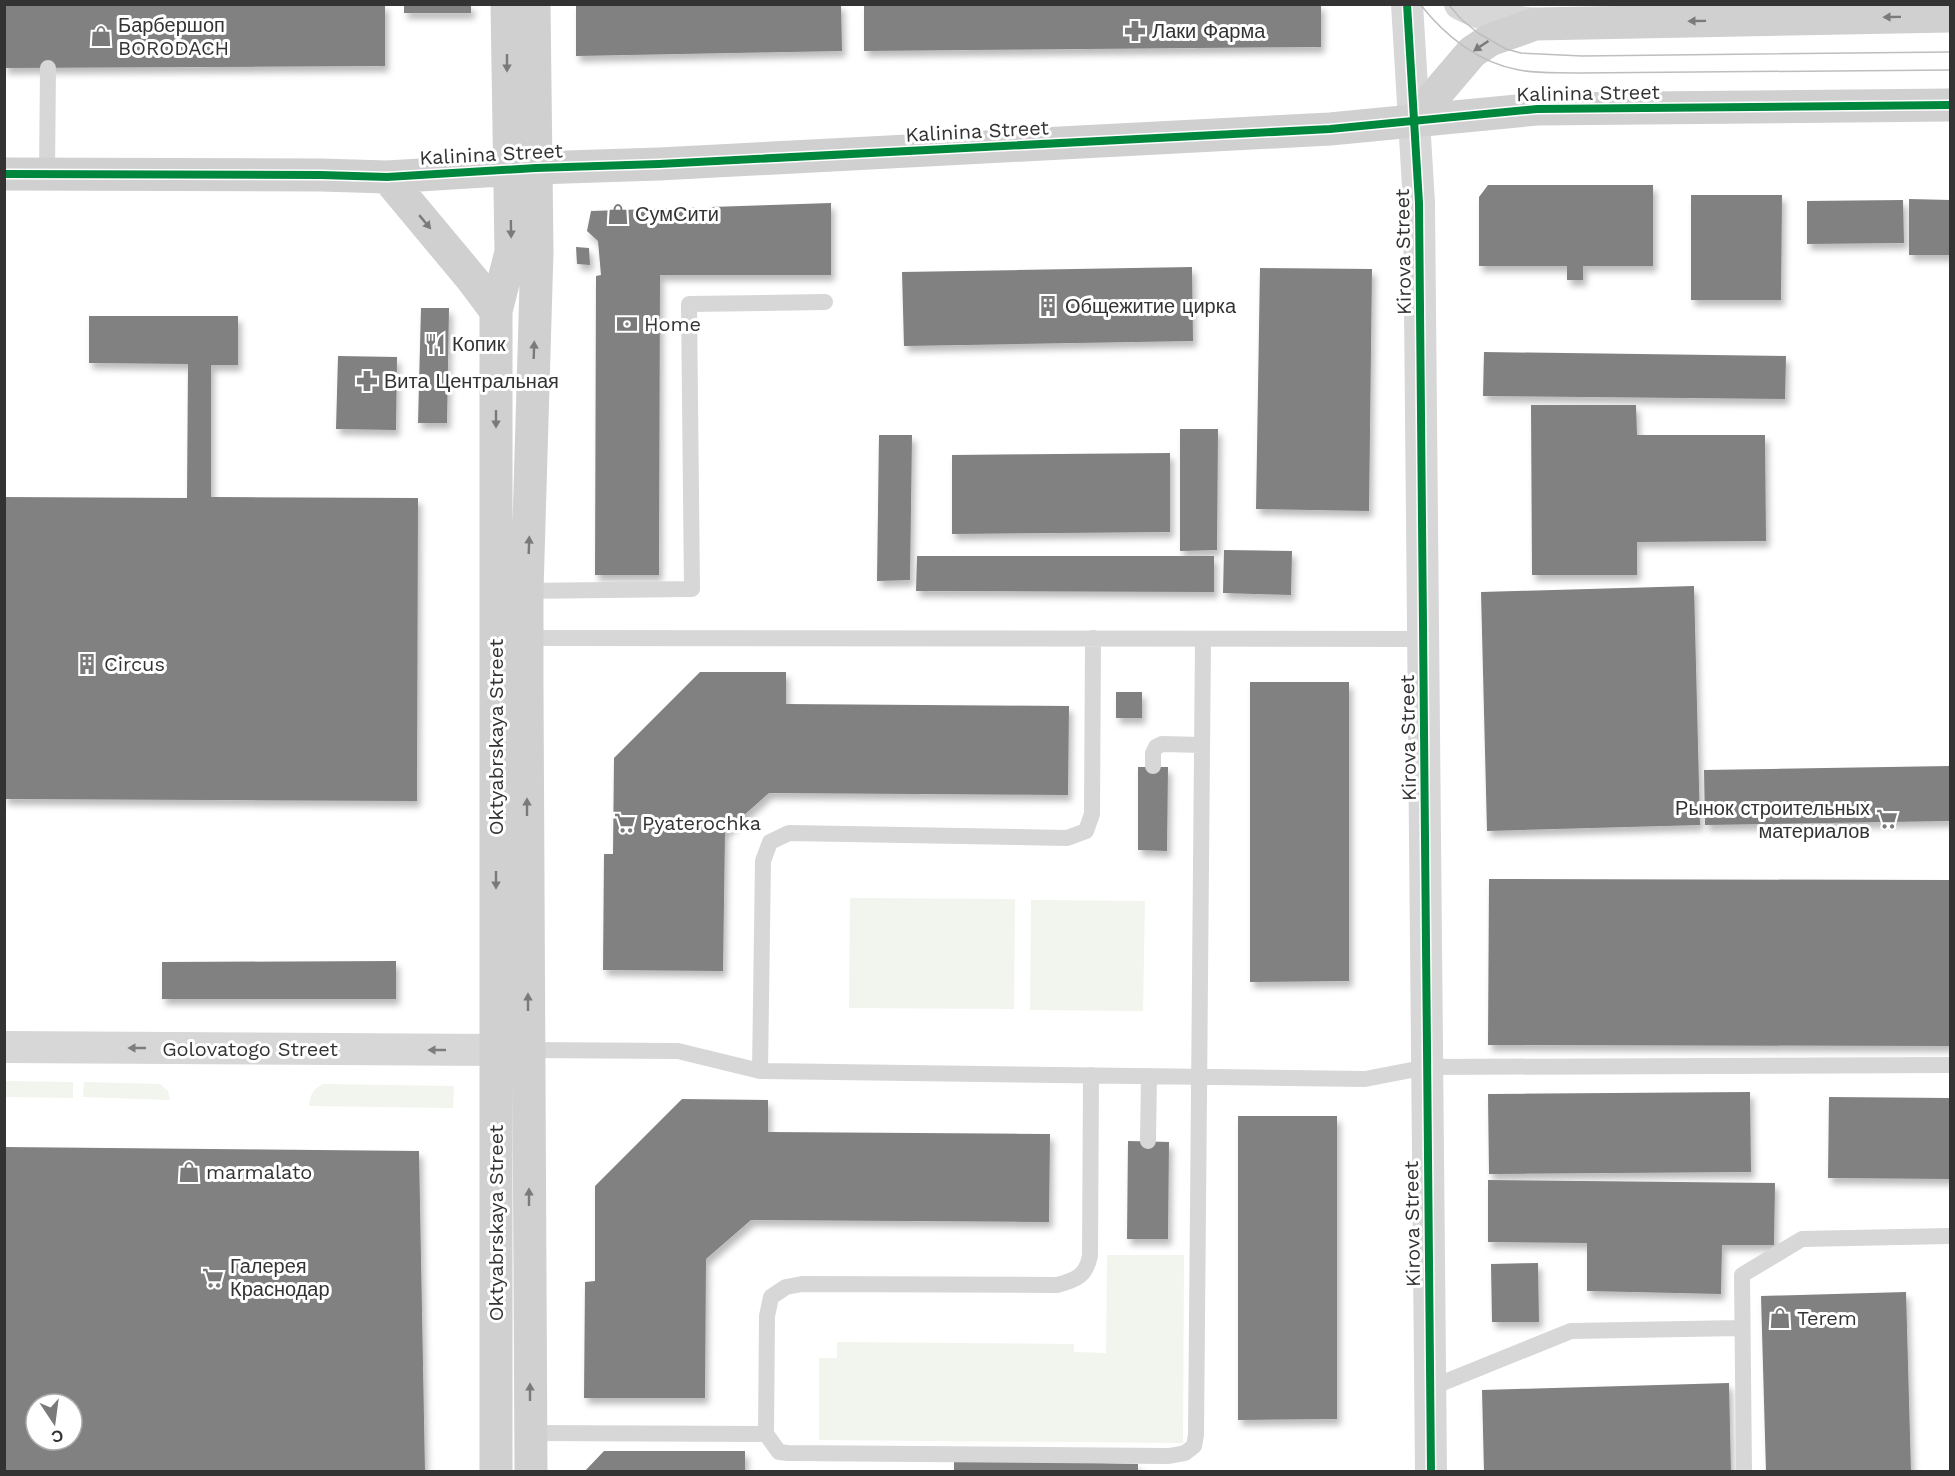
<svg xmlns="http://www.w3.org/2000/svg" width="1955" height="1476" viewBox="0 0 1955 1476" font-family="'Work Sans',sans-serif">
<defs>
<filter id="shadow"><feDropShadow dx="3.5" dy="6" stdDeviation="3" flood-color="#0004"/></filter>
</defs>
<rect width="100%" height="100%" fill="#fff"/>
<path fill="#f1f5ed" d="M850,898L1015,899L1014,1009L849,1008Z
M1031,900L1145,901L1143,1011L1030,1010Z
M5,1081L73,1082V1098L5,1097Z
M84,1082L160,1084L168,1091L170,1100L83,1097Z
M323,1084L454,1086L453,1108L309,1106C310,1095 313,1089 323,1084Z
M1107,1255H1184L1183,1443L819,1440V1358H837V1342L1074,1344V1352L1106,1353Z"/>
<path fill="#818181" fill-rule="evenodd" filter="url(#shadow)" d="M4,4H385V66L4,68Z
M404,4H471V13H404Z
M576,4H841L842,51L576,56Z
M864,4H1321V47L864,51Z
M1488,185H1653V266H1583V280H1567V266H1479V197Z
M1691,195H1782L1781,300H1691Z
M1909,199L1950,200V255H1909Z
M1903,200L1904,243L1807,244V201Z
M831,203V275H660L659,575H595L596,276L601,275L598,241L587,231L591,211Z
M576,247L589,248L590,265L577,264Z
M1192,267L1193,341L904,346L902,272Z
M1260,268L1372,269L1369,511L1256,509Z
M421,308H449L447,423H418Z
M89,316H238V365H211V497L418,498L417,801L4,799V497L187,498L188,364L89,363Z
M1484,352L1786,356L1785,399L1483,396Z
M338,356L397,357L396,430L336,429Z
M1531,405H1636L1637,435H1765L1766,541L1637,542V575H1532Z
M1180,429H1218L1217,550L1180,551Z
M879,435H912L910,580L877,581Z
M1170,453V532L952,534V455Z
M1224,550L1292,551L1291,595L1223,593Z
M917,556H1214V592L916,591Z
M1694,586L1700,825L1487,831L1481,592Z
M700,672H786V704L1069,706L1068,795L769,793L725,832L723,971L603,970L604,854H613L614,758Z
M1250,682H1349V981L1250,982Z
M1116,692H1142V718H1116Z
M1950,766V821L1705,825L1704,770Z
M1138,767H1168L1167,851L1138,850Z
M1489,879L1950,880V1046L1488,1045Z
M396,961V999H162V962Z
M1750,1092L1751,1172L1489,1174L1488,1094Z
M1829,1097L1950,1098V1179L1828,1178Z
M682,1099L768,1100V1132L1050,1134L1049,1222L751,1220L706,1259L705,1398H584L585,1282L595,1281V1186Z
M1238,1116H1337V1419L1238,1420Z
M1128,1141L1169,1142L1168,1239H1127Z
M4,1147L419,1151L425,1472H4ZM36,1404H72V1440H36Z
M1488,1180L1775,1183L1774,1245H1722L1721,1294L1587,1291V1243L1488,1242Z
M1538,1263L1539,1322H1492L1491,1264Z
M1906,1292L1911,1472H1766L1761,1296Z
M1729,1383L1731,1472H1484L1482,1390Z
M604,1451H745V1472H584Z
M954,1459L1138,1464V1472H954Z"/>
<g fill="none" stroke-linecap="round" stroke-linejoin="round">
<path stroke="#d7d7d7" stroke-width="16" d="M47,173L48,68
M521,591L692,589L689,304L825,302
M527,638L1424,639
M1153,766V753L1156,747L1162,744L1202,745
M524,1050L678,1051L760,1071L1365,1079L1427,1067L1950,1065
M760,1071L763,861L770,842L789,833L1067,838L1086,831L1092,814L1093,638
M1148,1141L1149,1076
M1430,1388L1571,1331L1741,1328
M530,1433L766,1434L767,1316L771,1297L786,1287L802,1284L1057,1285C1076,1280 1086,1276 1090,1256L1091,1075
M766,1434L779,1452L788,1453L1169,1456L1185,1453L1194,1446L1196,1435L1203,639
M1744,1472L1742,1275L1802,1239L1950,1236"/>
<path stroke="#d7d7d7" stroke-width="32" d="M1407,4L1419,203L1431,1472
M1460,4C1484,17 1509,21 1535,24
M4,1047L496,1050"/>
<path stroke="#d0d0d0" stroke-width="33" d="M1414,120L1472,52L1490,40L1535,24L1950,16
M4,174L321,175L387,177L536,168L659,164L1330,129L1537,109L1950,105
M387,177L472,279L496,311
M496,1472V311L511,252L507,4
M531,1472L527,688V591L537,251L534,4"/>
<path stroke="#bebebe" stroke-width="1.5" d="M1420,4C1445,36 1479,63 1519,70C1538,74 1559,72 1579,73L1950,70
M1448,4L1461,19L1478,33L1506,49L1521,53L1582,56L1950,52"/>
<defs>
<path id="cycleway" d="M1407,4L1419,203L1431,1472
M4,174L321,175L387,177L536,168L659,164L1330,129L1537,109L1950,105"/>
</defs>
<use href="#cycleway" stroke="#fff" stroke-width="11"/>
<use href="#cycleway" stroke="#00873e" stroke-width="8"/>
</g>
<defs><path id="oneway-solid" d="M-6-.8H1V-3.2L6.5 0L1 3.2V.8H-6Z" transform="scale(1.5)"/></defs>
<g fill="#7a7a7a">
<use href="#oneway-solid" transform="translate(1892 17) rotate(179)"/>
<use href="#oneway-solid" transform="translate(1697 21) rotate(179)"/>
<use href="#oneway-solid" transform="translate(1481 46) rotate(146)"/>
<use href="#oneway-solid" transform="translate(507 63) rotate(90)"/>
<use href="#oneway-solid" transform="translate(425 222) rotate(50)"/>
<use href="#oneway-solid" transform="translate(511 229) rotate(89)"/>
<use href="#oneway-solid" transform="translate(534 350) rotate(-88)"/>
<use href="#oneway-solid" transform="translate(496 419) rotate(90)"/>
<use href="#oneway-solid" transform="translate(529 545) rotate(-88)"/>
<use href="#oneway-solid" transform="translate(527 807) rotate(-90)"/>
<use href="#oneway-solid" transform="translate(496 880) rotate(90)"/>
<use href="#oneway-solid" transform="translate(528 1002) rotate(-90)"/>
<use href="#oneway-solid" transform="translate(529 1197) rotate(-90)"/>
<use href="#oneway-solid" transform="translate(530 1392) rotate(-90)"/>
</g>
<g fill="#7d7d7d">
<use href="#oneway-solid" transform="translate(137 1048) rotate(-180)"/>
<use href="#oneway-solid" transform="translate(437 1050) rotate(-180)"/>
</g>
<defs>
<symbol id="pharmacy-bare" viewBox="-9 -9 18 18"><path d="M-2-6h4v4h4v4h-4v4h-4v-4h-4v-4h4Z" fill="#7a7a7a" stroke="#fff" stroke-width="2.5" paint-order="stroke"/></symbol>
<symbol id="shop-bare" viewBox="-9 -9 18 18"><path d="M-5-2.5h2.3a2.7 3.5 0 0 1 5.4 0H5L5.5 6h-11ZM-1.5-2.5h3a1.5 2.3 0 0 0-3 0Z" fill="#7a7a7a" stroke="#fff" stroke-width="2.5" paint-order="stroke"/></symbol>
<symbol id="building-bare" viewBox="-9 -9 18 18"><path d="M-4-6H4V6H1V3H-1V6H-4ZM-2.5-4.3h1.7v1.8h-1.7ZM.8-4.3h1.7v1.8H.8ZM-2.5-1h1.7V.8h-1.7ZM.8-1h1.7V.8H.8Z" fill="#7a7a7a" stroke="#fff" stroke-width="2.5" paint-order="stroke"/></symbol>
<symbol id="bank-bare" viewBox="-9 -9 18 18"><path d="M-6-4H6V4H-6ZM0-2.3a2.3 2.3 0 1 0 0 4.6a2.3 2.3 0 1 0 0-4.6Z" fill="#7a7a7a" stroke="#fff" stroke-width="2.5" paint-order="stroke"/></symbol>
<symbol id="restaurant-bare" viewBox="-9 -9 18 18"><path d="M-5-6h1v4h1v-4h1v4h1v-4h1v5L-1.5 .5V6h-2V.5L-5-1ZM5-6V6H3V1.5H1.5Q1.5-4 5-6Z" fill="#7a7a7a" stroke="#fff" stroke-width="2.5" paint-order="stroke"/></symbol>
<symbol id="supermarket-bare" viewBox="-9 -9 18 18"><path d="M-6-5.5h2.5l.6 2H6L4.5 2H-2.5L-4.4-4H-6ZM-1.5 3.2a1.3 1.3 0 1 0 .1 0ZM3 3.2a1.3 1.3 0 1 0 .1 0Z" fill="#7a7a7a" stroke="#fff" stroke-width="2.5" paint-order="stroke"/></symbol>
</defs>
<g fill-rule="evenodd">
<use href="#pharmacy-bare" x="1120" y="16" width="30" height="30"/>
<use href="#shop-bare" x="86" y="21" width="30" height="30"/>
<use href="#shop-bare" x="603" y="199" width="30" height="30"/>
<use href="#building-bare" x="1033" y="291" width="30" height="30"/>
<use href="#bank-bare" x="612" y="309" width="30" height="30"/>
<use href="#restaurant-bare" x="420" y="329" width="30" height="30"/>
<use href="#pharmacy-bare" x="352" y="366" width="30" height="30"/>
<use href="#building-bare" x="72" y="649" width="30" height="30"/>
<use href="#supermarket-bare" x="1872" y="804" width="30" height="30"/>
<use href="#supermarket-bare" x="610" y="808" width="30" height="30"/>
<use href="#shop-bare" x="174" y="1157" width="30" height="30"/>
<use href="#supermarket-bare" x="198" y="1263" width="30" height="30"/>
<use href="#shop-bare" x="1765" y="1303" width="30" height="30"/>
</g>
<g text-anchor="middle" dominant-baseline="central" stroke-width="6" stroke-linejoin="round" paint-order="stroke">
<g font-size="20" fill="#333" stroke="#fff" text-anchor="start">
<text x="118" y="25">Барбершоп<tspan x="118" dy="23">BORODACH</tspan></text>
<text x="1152" y="31">Лаки Фарма</text>
<text x="635" y="214">СумСити</text>
<text x="1065" y="306">Общежитие цирка</text>
<text x="644" y="324">Home</text>
<text x="452" y="344">Копик</text>
<text x="384" y="381">Вита Центральная</text>
<text x="104" y="664">Circus</text>
<text x="1870" y="808" text-anchor="end">Рынок строительных<tspan x="1870" dy="23">материалов</tspan></text>
<text x="642" y="823">Pyaterochka</text>
<text x="206" y="1172">marmalato</text>
<text x="230" y="1266">Галерея<tspan x="230" dy="23">Краснодар</tspan></text>
<text x="1797" y="1318">Terem</text>
</g>
<g font-size="20" fill="#333" stroke="#fff">
<text transform="translate(1588 93) rotate(-1)">Kalinina Street</text>
<text transform="translate(977 131) rotate(-3)">Kalinina Street</text>
<text transform="translate(491 154) rotate(-3)">Kalinina Street</text>
<text transform="translate(1403 252) rotate(-91)">Kirova Street</text>
<text transform="translate(496 737) rotate(-90)">Oktyabrskaya Street</text>
<text transform="translate(1408 738) rotate(-91)">Kirova Street</text>
<text x="250" y="1049">Golovatogo Street</text>
<text transform="translate(496 1223) rotate(-90)">Oktyabrskaya Street</text>
<text transform="translate(1412 1224) rotate(-91)">Kirova Street</text>
</g>
</g>
<rect width="1955" height="1476" fill="none" stroke="#333333" stroke-width="12"/>
<g transform="translate(54 1422) rotate(167)"><circle r="28" fill="#ffffff" stroke="#adadad" stroke-width="1.5"/>
<path d="M0-4.5L10 22L0 15L-10 22Z" fill="#7a7a7a"/>
<text y="-9" font-size="16" font-weight="bold" text-anchor="middle" fill="#333333">С</text>
</g>
</svg>
